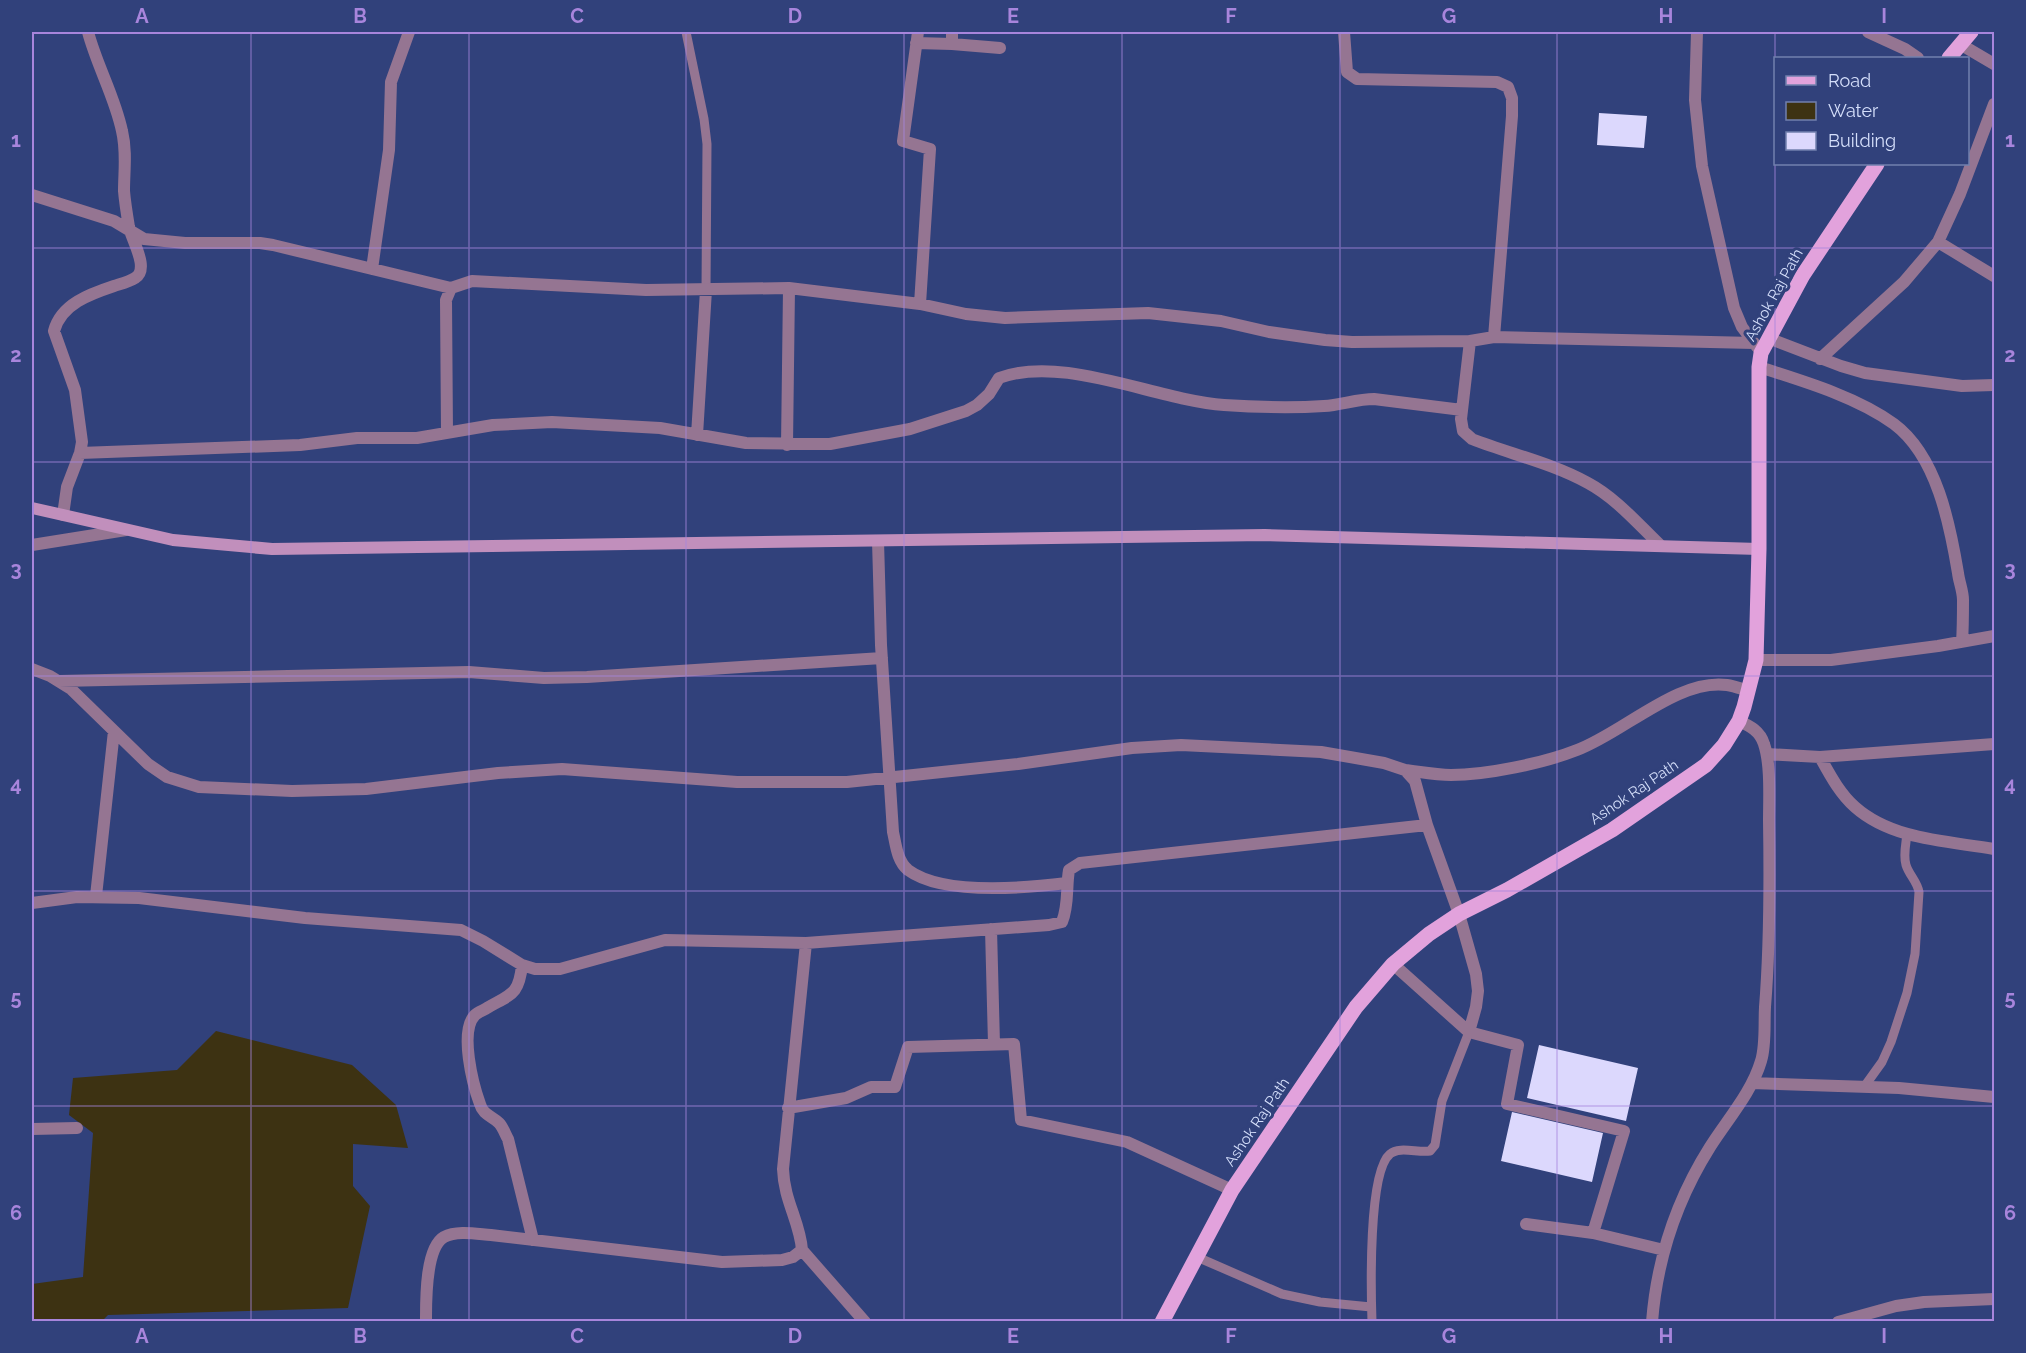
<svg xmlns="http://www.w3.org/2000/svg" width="2026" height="1353" viewBox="0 0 2026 1353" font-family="Raleway,sans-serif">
<rect width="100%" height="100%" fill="#31417b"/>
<path fill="#3d3212" d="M216,1031L352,1065L396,1105L408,1148L353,1144V1186L370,1206L348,1308L108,1315L101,1322L32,1321V1284L83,1277L93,1133L69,1115L73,1078L177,1070Z"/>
<path fill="#dcd8fd" d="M1599,113L1647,116L1644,148L1597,145Z
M1539,1045L1638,1068L1626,1121L1527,1098Z
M1512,1112L1603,1133L1592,1182L1501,1161Z"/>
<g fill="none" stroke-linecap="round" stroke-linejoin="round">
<path stroke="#957592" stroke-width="9" d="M686,32L704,119L707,144L706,290
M1864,1087L1882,1062L1891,1042L1907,993L1915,954L1919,892C1917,881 1909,875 1906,865C1903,855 1906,844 1907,834
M1197,1257L1282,1294L1320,1302L1371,1307
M1372,1322C1371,1292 1368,1172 1390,1154C1399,1146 1418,1153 1430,1151L1435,1145L1442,1101L1469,1032"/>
<path stroke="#957592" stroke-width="12" d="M918,32L903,141L930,149L920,304
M1344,32L1347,72L1357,79L1497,82L1508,87L1512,98V116L1494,337L1754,343
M1697,32L1695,100L1702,166L1734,308L1742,327L1757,347
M1868,32L1905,49L1918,58
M916,43L952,44V32
M952,44L1000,48
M1960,44L1994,64
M32,195L114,221L144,239L185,243H260L273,245L451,288
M1938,242L1960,194L1994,104
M372,269L389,150L391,82L409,32
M1494,337L1470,341L1461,419L1463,431L1472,439C1510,454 1552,463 1588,483C1616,498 1638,524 1661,546
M1768,338L1841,366L1865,373L1962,386L1994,385
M1820,359L1904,282L1938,242L1994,276
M1759,367C1803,381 1857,397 1894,424C1937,456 1950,525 1958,573C1959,582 1963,591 1963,600C1963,614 1963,628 1962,642
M447,433L446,300L451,288L472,281L646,290L789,288L920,304L966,314L1005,318L1148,313L1221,321L1269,332L1325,340L1352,342L1470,341
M697,435L706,290
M787,445L789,288
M80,453L300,445L357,438H417L493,425L552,422L660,428L746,443L830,444L910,429L966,411L977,405L989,394L999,378C1063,354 1156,400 1224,405C1254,407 1294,408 1324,406C1341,405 1357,399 1374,399L1462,410
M63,515L67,487L80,453L82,442L75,390L54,331C61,304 90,294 114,286C120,284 129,282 135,278C150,269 132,241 129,227C127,215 125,203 124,191C124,171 127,152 122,131C115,97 97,66 88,32
M878,541L881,645L893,832C896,845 897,861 908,870C943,896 1026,888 1067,883
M32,545L126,530
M1756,660H1831L1938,646L1994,636
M32,669L50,676L71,689L148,764L167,777L199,787L292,791L366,789L498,773L562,769L737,782H847L1018,764L1132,748L1181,745L1321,752L1384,763L1405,770L1415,781L1427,825
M59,681L469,672L544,678L587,677L882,658
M1767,754L1820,757L1994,744
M1820,757C1830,775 1840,794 1855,807C1892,840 1948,841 1994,849
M1405,770C1421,772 1436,775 1451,775C1487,775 1544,763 1577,750C1623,733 1678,678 1727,685C1734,686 1742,689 1749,691
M96,896L114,731
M32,903L77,897L139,898L305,918L461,930L483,941L522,965L535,969H560L665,940L806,943L783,1169C784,1201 800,1222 802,1250L793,1257L782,1260L722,1262L491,1235C477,1234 457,1230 444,1237C425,1248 426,1302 426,1322
M991,929L994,1044
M806,943L1049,925L1062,922C1069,905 1066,887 1069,870L1080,863L1427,825L1459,914L1476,974L1478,991L1476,1007L1469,1032
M1393,964L1469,1032L1518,1045L1507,1104L1624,1131L1593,1233L1664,1250
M522,965C519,995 511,994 487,1008C484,1010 478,1012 475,1015C459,1031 473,1085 480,1104C483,1115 492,1116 499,1123C503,1127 505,1134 508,1139L533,1240
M1752,1083L1899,1088L1994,1097
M788,1108L846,1098L871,1087H895L908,1047L1014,1044L1021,1120L1127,1142L1232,1190
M32,1129L77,1128
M1526,1224L1593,1233
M802,1250L865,1322
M1652,1322C1657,1258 1676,1201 1710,1147C1727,1120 1752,1092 1761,1061C1766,1045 1764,1024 1765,1007C1770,945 1770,883 1769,821C1769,798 1771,765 1764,744C1760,731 1750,726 1739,721
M1838,1322L1896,1306L1924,1302L1994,1299"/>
<path stroke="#c18fbc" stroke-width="12" d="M32,508L173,540L272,549L1265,535L1759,549"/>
<path stroke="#e2a2dc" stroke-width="15" d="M1949,58L1971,32
M1162,1322L1232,1190L1356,1007L1393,964L1429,934L1459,914L1507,890L1612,830L1706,765L1724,745L1739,721L1744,707L1756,660L1759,549V367L1761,353L1803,275L1877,164"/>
</g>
<path fill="none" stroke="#a885dc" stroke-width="1.5" stroke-opacity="0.55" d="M251,32V1322M469,32V1322M686,32V1322M904,32V1322M1122,32V1322M1340,32V1322M1557,32V1322M1775,32V1322M32,248H1994M32,462H1994M32,676H1994M32,891H1994M32,1106H1994"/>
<g text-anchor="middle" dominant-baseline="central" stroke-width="6" stroke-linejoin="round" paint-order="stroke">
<g font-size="15" fill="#d4defa" stroke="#31417b">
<text transform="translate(1774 295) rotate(-61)">Ashok Raj Path</text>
<text transform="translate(1634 792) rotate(-34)">Ashok Raj Path</text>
<text transform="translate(1257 1122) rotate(-56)">Ashok Raj Path</text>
</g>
</g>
<rect width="2026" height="1353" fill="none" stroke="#31417b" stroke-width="66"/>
<rect x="1774" y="57" width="195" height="108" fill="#31417b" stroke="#7280ae" stroke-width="1.5"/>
<rect x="1786" y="76" width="30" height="9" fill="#e2a2dc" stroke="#7280ae" stroke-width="1.5"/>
<text x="1828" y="87" font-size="18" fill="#d4defa">Road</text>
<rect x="1786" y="102" width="30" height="18" fill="#3d3212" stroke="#7280ae" stroke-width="1.5"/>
<text x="1828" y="117" font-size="18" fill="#d4defa">Water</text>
<rect x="1786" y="132" width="30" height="18" fill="#dcd8fd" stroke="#7280ae" stroke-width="1.5"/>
<text x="1828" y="147" font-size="18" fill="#d4defa">Building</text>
<rect x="33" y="33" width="1960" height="1287" fill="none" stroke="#a885dc" stroke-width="2"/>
<g font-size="20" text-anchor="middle" font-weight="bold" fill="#a885dc">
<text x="142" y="23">A</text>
<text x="360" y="23">B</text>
<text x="577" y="23">C</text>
<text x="795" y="23">D</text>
<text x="1013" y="23">E</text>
<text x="1231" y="23">F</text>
<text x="1449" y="23">G</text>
<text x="1666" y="23">H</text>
<text x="1884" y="23">I</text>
<text x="16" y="147">1</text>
<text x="2010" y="147">1</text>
<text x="16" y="362">2</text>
<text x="2010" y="362">2</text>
<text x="16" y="576">3</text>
<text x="2010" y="576">3</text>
<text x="16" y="791">4</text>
<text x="2010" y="791">4</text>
<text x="16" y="1005">5</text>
<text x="2010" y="1005">5</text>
<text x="16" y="1220">6</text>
<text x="2010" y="1220">6</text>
<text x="142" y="1343">A</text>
<text x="360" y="1343">B</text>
<text x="577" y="1343">C</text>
<text x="795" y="1343">D</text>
<text x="1013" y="1343">E</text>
<text x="1231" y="1343">F</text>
<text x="1449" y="1343">G</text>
<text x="1666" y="1343">H</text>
<text x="1884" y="1343">I</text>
</g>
</svg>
